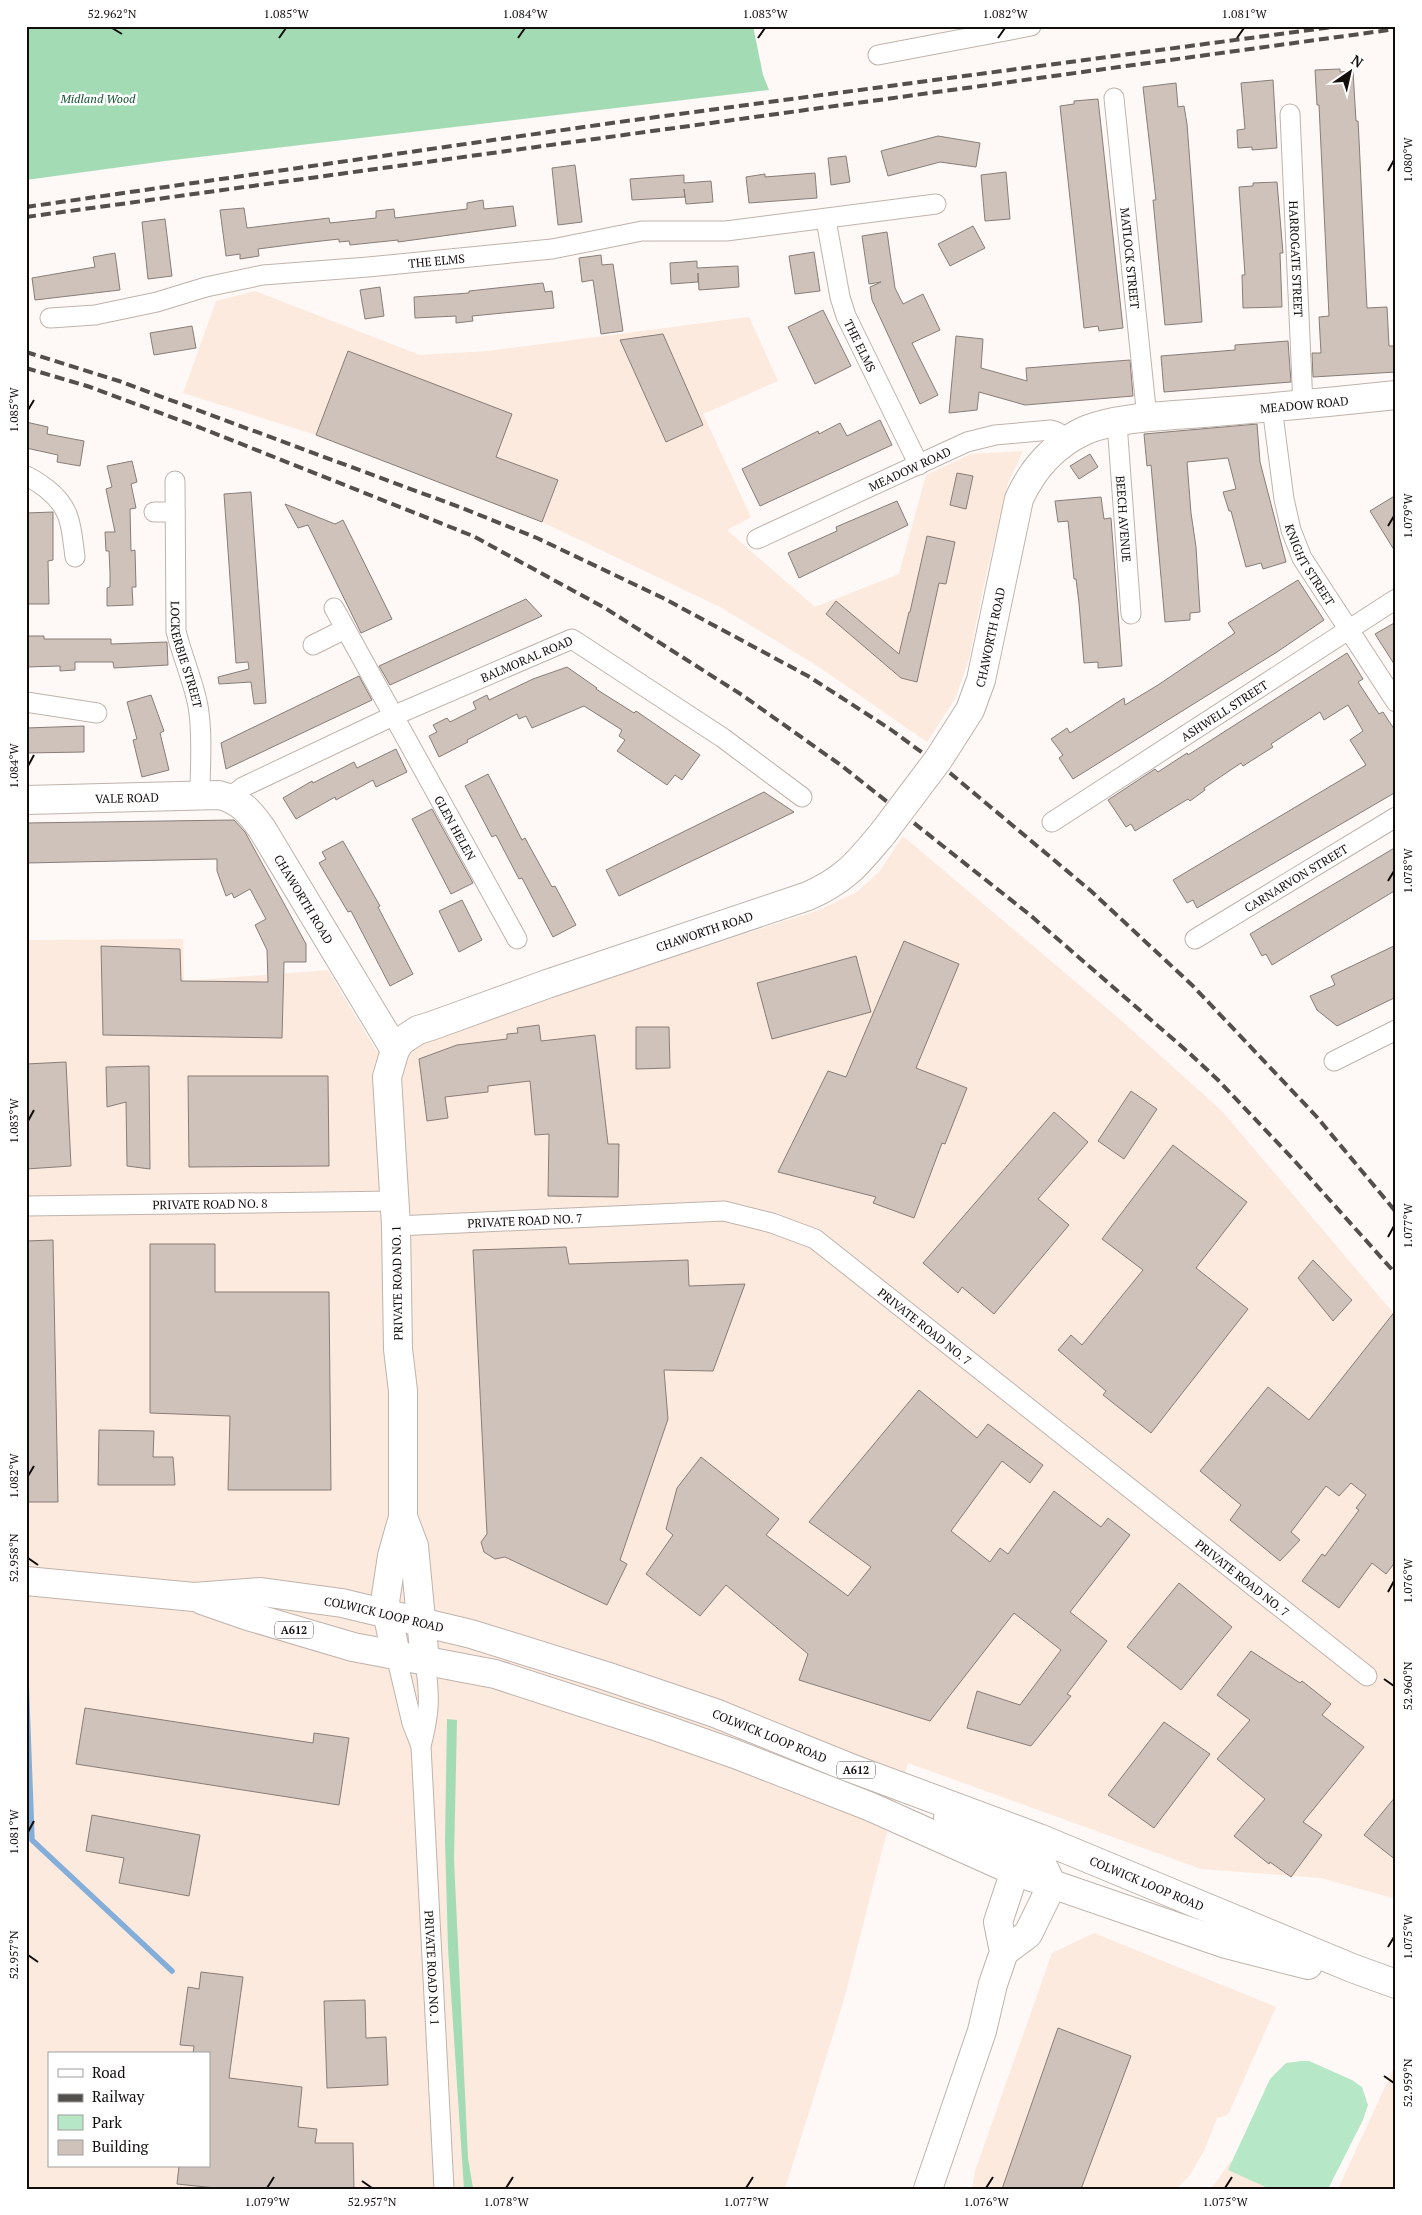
<svg xmlns="http://www.w3.org/2000/svg" width="1422" height="2215" viewBox="0 0 1422 2215" font-family="'PT Serif',serif">
<rect width="100%" height="100%" fill="#fef9f6"/>
<path fill="#fdeade" fill-rule="evenodd" d="M255,291L420,355L488,351L749,317L778,381L703,414L751,517L727,530L815,607L899,574L926,475L971,454L1023,451L1008,483L983,589L969,659L955,699L927,742L813,663L720,607L542,522L316,435L183,393L216,301Z
M903,836L1123,1022L1222,1111L1396,1316V1899L1321,1878L1201,1869L908,1763L883,1847L843,2003L785,2189H26V940L183,939L184,981L328,970L377,1052L819,910L857,892L879,872ZM49,2054H209V2166H49Z
M1094,1933L1276,2007L1228,2115L1217,2118L1205,2149L1190,2175L1176,2189H972L975,2171L1052,1953Z
M1396,2063V2189H1338Z
M1231,2161L1294,2189H1211Z"/>
<path fill="#b6e7c6" d="M1301,2061H1309L1352,2080L1362,2087L1368,2105L1363,2120L1328,2189H1270L1228,2170L1270,2079L1286,2063Z"/>
<path fill="#a3dbb5" d="M26,26H753L763,75L769,90L165,161L26,180Z
M447,1719L457,1720L454,1859L468,2158L473,2188L488,2189H464L448,1948L445,1840Z"/>
<g fill="none" stroke-linecap="round" stroke-linejoin="round">
<path stroke="#82aed9" stroke-width="5.5" d="M26,1679L32,1840L172,1971"/>
</g>
<path fill="#cec2bb" stroke="#887d77" d="M1340,69V72L1353,71L1356,121H1358L1359,139L1367,308L1387,307L1389,346H1396V372L1313,377L1312,353H1321L1319,317L1329,316L1319,105H1317L1315,70Z
M1273,80L1277,148L1252,150V147L1238,148L1237,130L1245,129L1241,83Z
M1176,83L1178,107L1184,106L1187,124L1202,322L1165,325L1153,200H1156L1143,87Z
M1098,99L1123,328L1099,331L1098,326L1084,328L1060,106L1074,104V101Z
M938,136L980,143L976,167L940,162L888,176L881,151Z
M846,156L850,182L831,185L828,158Z
M575,165L582,222L558,225L552,168Z
M1006,172L1010,219L985,221L981,175Z
M815,173L817,198L749,203L746,177L765,174V177Z
M684,175V183L711,181L713,202L686,204L684,189L685,197L632,200L630,179Z
M1277,182L1283,253H1280L1282,307L1243,308L1242,275H1245L1239,187L1253,186V183Z
M483,200L484,209L513,206L516,226L398,242V240L350,245L349,241L339,242V239L304,243L258,249L259,256L240,259V254L226,256L220,210L244,208L247,228L329,218L330,223L376,218V211L394,209L395,218L467,209V203Z
M165,219L172,276L148,279L142,222Z
M973,226L985,248L950,266L938,244Z
M887,232L895,288L903,304L923,294L940,330L912,343L938,395L920,404L872,300L870,287L881,282L869,284L862,236Z
M814,252L820,291L795,294L789,256Z
M115,253L120,290L35,300L32,278L95,267L93,257Z
M601,255L602,265L613,264L623,331L601,334L593,280L582,282L579,258Z
M697,261V268L738,266L739,287L699,290L698,273V282L671,284L670,263Z
M543,283L545,292L552,291L554,308L472,316L473,321L456,323V316L415,318L414,297L469,293V291Z
M380,287L384,316L365,319L360,290Z
M823,310L851,366L815,384L788,327Z
M192,326L196,348L154,355L150,333Z
M663,334L703,425L666,442L620,340Z
M956,336L983,339L981,368L1027,381L1026,368L1130,360L1133,396L1025,405L979,392L977,410L949,413Z
M1288,341L1291,382L1164,392L1161,356L1235,350V345Z
M348,351L512,414L496,457L558,480L542,522L316,435Z
M880,420L892,445L760,506L742,469L818,431L819,434L840,423L847,436Z
M26,422L48,427L47,434L84,441L80,466L57,462L58,455L26,448Z
M1257,424L1260,462L1286,562L1263,569L1261,563L1246,567L1231,511H1229L1223,492L1236,489L1228,458L1187,462L1191,513L1196,547L1200,612L1190,613V620L1165,622L1151,465L1147,466L1144,434Z
M1090,454L1098,467L1079,479L1070,466Z
M132,461L137,482L131,484L136,508L130,509L131,551L135,550L136,587H132L133,605L107,606V588L110,587V572L109,551H106L105,532H115L106,489L112,487L107,466Z
M957,473L973,476L966,509L950,505Z
M251,492L266,703L254,704L251,682L219,684L218,677L249,669L248,662L236,663L224,494Z
M1396,495V553L1370,511Z
M1101,497L1104,519L1111,518L1122,666L1098,668V662L1084,663L1079,603L1076,579H1074L1068,521L1058,522L1055,501Z
M897,501L908,525L799,578L788,553L837,531L836,527Z
M285,504L335,524L343,520L392,619L361,633L308,525L298,528Z
M53,512V560L48,561L49,604H26V513Z
M927,536L955,542L946,584L939,583L917,682L901,678L826,614L836,601L899,654L909,612H910Z
M1298,580L1324,620L1277,652L1073,779L1059,758L1063,755L1051,739L1067,728L1070,733L1124,698L1125,705L1158,685L1235,633L1228,623Z
M526,599L542,616L390,685L379,666Z
M1396,622V667L1375,634Z
M26,636H44V639H111V644L167,642L168,665L114,668L113,662H75V670L60,671V666L26,667Z
M1347,653L1363,679L1358,682L1379,714L1383,712L1396,732V792L1197,908L1193,900L1187,903L1173,880L1366,765L1350,740L1363,731L1348,705L1324,720L1320,712L1271,744L1273,747L1243,766L1241,763L1204,788L1205,790L1190,801L1188,799L1135,831L1131,824L1126,827L1108,800L1155,769L1158,772L1187,753L1188,755Z
M567,667L597,688L596,689L634,713L636,711L700,755L682,780L675,775L667,785L617,751L625,740L619,736L622,730L584,706L532,728L526,716L519,719L517,714L467,740L468,742L439,757L429,736L437,732L433,725L447,718L450,722L476,709L473,702L487,695L489,700L533,679Z
M359,676L372,700L226,769L221,743Z
M151,695L164,731L160,733L169,770L142,777L133,740L137,739L127,702Z
M84,726V752L26,753V728Z
M396,749L407,772L376,787L373,780L336,800L335,797L296,819L283,798L312,781L313,783L354,762L357,768Z
M488,774L522,840L525,838L552,887L555,886L576,925L553,937L522,878L519,879L496,835L492,837L465,786Z
M764,792L794,812L619,896L606,870Z
M432,809L473,883L451,894L412,819Z
M234,820L245,832L306,944V962H284L282,1038L103,1035L101,946L180,949L181,981L268,982L267,950L255,925L266,919L250,889L234,898L232,893L226,896L217,871V859L26,863V823Z
M343,841L380,906L378,907L413,974L390,986L351,911L348,912L319,863L326,859L322,852Z
M1396,847V890L1272,965L1266,954L1262,956L1250,934Z
M462,900L482,940L459,952L439,911Z
M904,941L959,964L916,1068L967,1088L945,1144L942,1143L914,1218L873,1203L876,1197L778,1172L828,1071L846,1077Z
M1396,945V997L1337,1026L1317,1010L1310,996L1335,985L1331,976Z
M856,956L871,1012L772,1039L757,983Z
M539,1025L541,1041L595,1035L608,1144H619L618,1197L548,1196L549,1134L535,1135L530,1081L488,1086V1092L445,1097L448,1118L427,1121L419,1059L457,1045L507,1039V1034L518,1033L517,1028Z
M636,1027H669L670,1068L636,1069Z
M66,1062L71,1166L26,1169V1064Z
M149,1066L150,1169L127,1166L126,1102L107,1107L106,1067Z
M188,1076H328L329,1166L189,1167Z
M1131,1091L1157,1109L1124,1159L1098,1141Z
M1054,1112L1088,1142L1038,1199L1069,1225L994,1314L962,1287L958,1293L923,1263Z
M1173,1145L1247,1202L1196,1268L1248,1309L1151,1433L1103,1395L1106,1391L1058,1350L1071,1335L1082,1345L1143,1270L1102,1239Z
M53,1240L58,1502H26V1241Z
M150,1244H215V1292H329L331,1490H228L230,1416L150,1413Z
M566,1247L569,1264L688,1260L689,1286L745,1284L713,1371L664,1370L668,1419L620,1560L627,1564L607,1605L505,1557L495,1559L484,1552L481,1542L487,1534L473,1250Z
M1313,1260L1352,1300L1333,1321L1298,1278Z
M1396,1310V1561L1386,1574L1372,1563L1339,1608L1302,1581L1322,1554L1325,1556L1359,1510L1356,1508L1366,1495L1351,1483L1339,1496L1326,1486L1291,1532L1300,1540L1280,1561L1230,1520L1241,1505L1200,1471L1268,1387L1309,1420Z
M919,1390L977,1438L988,1424L1043,1465L1030,1483L1002,1461L951,1531L990,1562L1000,1548L1008,1554L1054,1491L1101,1527L1108,1518L1130,1535L1070,1612L1107,1641L1067,1694L1071,1696L1031,1746L967,1728L977,1691L1020,1705L1061,1650L1014,1613L930,1721L799,1680L808,1654L726,1585L700,1616L646,1574L673,1535L666,1529L677,1488L701,1457L779,1519L766,1535L848,1596L871,1567L809,1522Z
M99,1430L154,1431L153,1457H173L175,1485H98Z
M1179,1583L1232,1627L1181,1690L1127,1647Z
M1251,1651L1300,1683L1302,1681L1331,1704L1322,1715L1364,1747L1303,1822L1322,1835L1291,1877L1270,1862L1269,1864L1234,1836L1265,1799L1217,1759L1250,1720L1217,1695Z
M85,1708L313,1743L314,1733L349,1738L339,1805L76,1764Z
M1164,1722L1210,1754L1154,1828L1108,1795Z
M1396,1796V1860L1364,1835Z
M92,1815L200,1835L189,1896L119,1883L124,1858L86,1851Z
M201,1972L243,1977L229,2078L302,2087L298,2127L317,2129L315,2143H353L354,2189H225L177,2184L179,2166H209V2054H193L194,2046L180,2045L188,1987L199,1989Z
M365,2000L366,2038L386,2037L388,2085L327,2088L324,2001Z
M1058,2028L1131,2056L1081,2189H1002Z"/>
<g fill="none" stroke-linecap="round" stroke-linejoin="round">
<defs>
<g id="street">
<path d="M878,55L1031,26"/>
<path id="s1" d="M1114,98L1147,418"/>
<path id="s2" d="M1290,114L1303,405"/>
<path id="s3" d="M826,220L840,297L846,316L919,465"/>
<path id="s4" d="M50,318L95,315L157,302L206,287L263,275L368,267L552,249L642,231H726L936,204"/>
<path id="s5" d="M1272,407L1284,499L1291,530L1302,558L1396,702"/>
<path id="s6" d="M1117,423L1131,614"/>
<path d="M26,476C34,479 40,484 47,489C72,509 71,527 75,557"/>
<path id="s7" d="M175,481L176,631C182,656 193,680 198,706C203,735 200,766 200,796"/>
<path d="M154,512H175"/>
<path id="s8" d="M757,539L967,442L995,435L1051,430L1057,432L1067,440"/>
<path id="s9" d="M334,608L517,939"/>
<path d="M313,645L345,629"/>
<path d="M26,702L97,713"/>
<path id="s10" d="M229,798L243,787L393,716L572,639L723,738L802,797"/>
<path id="s11" d="M1052,822L1396,599"/>
<path id="s12" d="M1195,939L1396,817"/>
<path d="M1334,1061L1396,1030"/>
<path id="s13" d="M26,1206L394,1201"/>
<path id="s14" d="M396,1226L724,1211L772,1223L815,1239L1367,1676"/>
<path d="M396,1655L412,1723L421,1746"/>
<path id="s15" d="M425,1661C430,1696 430,1712 421,1746L444,2189"/>
</g>
<g id="secondary">
<path id="s16" d="M938,760L970,710L981,680L1019,499C1033,468 1055,444 1086,430C1118,417 1168,416 1203,413C1267,408 1331,402 1396,395"/>
<path id="s17" d="M26,800L219,795C240,800 250,812 262,829L395,1050"/>
<path d="M403,1517L414,1546L425,1661"/>
<path id="s18" d="M396,1655L385,1602L392,1556L403,1517V1391L398,1349L396,1226L387,1077L395,1050L401,1041L418,1030L431,1026L547,984L808,896C845,880 858,863 883,833"/>
<path d="M948,1817L1023,1847L1042,1864L1052,1885L1028,1934L1004,1952"/>
<path d="M928,2189L982,2031L993,1984L1004,1952L998,1922L1022,1850"/>
</g>
<g id="primary">
<path id="s19" d="M26,1581L194,1597L261,1592L342,1603L471,1634L606,1676L715,1713L848,1767L1039,1838L1352,1968L1396,1984"/>
<path d="M202,1600L248,1616L353,1647L495,1674L658,1727L735,1754L871,1807L1014,1871L1226,1944L1308,1965"/>
</g>
</defs>
<use href="#street" stroke="#bfb3ac" stroke-width="21"/>
<use href="#secondary" stroke="#bfb3ac" stroke-width="30"/>
<use href="#primary" stroke="#bfb3ac" stroke-width="30"/>
<use href="#street" stroke="#fff" stroke-width="19"/>
<use href="#secondary" stroke="#fff" stroke-width="28"/>
<use href="#primary" stroke="#fff" stroke-width="28"/>
<path stroke="#534f4d" stroke-width="4" stroke-dasharray="10 5" stroke-linecap="butt" d="M26,207L619,122L1340,26
M26,217L1396,29
M26,352L119,381L462,508L537,538L663,598L808,676L890,729L950,773L1091,891L1193,986L1316,1116L1396,1212
M26,368L87,386L201,428L473,536L605,608L742,695L842,766L1030,915L1188,1052L1218,1080L1292,1158L1396,1274"/>
<defs>
<path id="secondary-bridge" d="M883,833L938,760"/>
</defs>
<use href="#secondary-bridge" stroke="#bfb3ac" stroke-width="30" stroke-linecap="butt"/>
<use href="#secondary-bridge" stroke="#fff" stroke-width="28"/>
</g>
<path fill="none" stroke="#110d0b" stroke-width="2" d="M112,28L122,34M279,38L286,28M518,38L525,28M758,38L765,28M998,38L1005,28M1237,38L1244,28M1388,171L1394,160M28,410L34,400M1388,526L1394,516M28,766L34,755M1388,881L1394,871M28,1121L34,1110M1388,1237L1394,1226M28,1476L34,1466M28,1558L38,1565M1388,1592L1394,1581M1384,1679L1394,1686M28,1832L34,1821M1388,1947L1394,1937M28,1955L38,1962M1384,2076L1394,2083M362,2181L372,2188M267,2188L274,2177M506,2188L513,2177M746,2188L753,2177M986,2188L993,2177M1225,2188L1232,2177"/>
<g text-anchor="middle" dominant-baseline="central" stroke-width="5" stroke-linejoin="round" paint-order="stroke">
<g fill="#fff" stroke="#585654" stroke-width="1">
<rect x="275" y="1621.5" width="38" height="17" rx="4"/>
<rect x="837" y="1761.5" width="38" height="17" rx="4"/>
</g>
<g font-size="11" font-weight="bold" fill="#110d0b">
<text x="294" y="1630">A612</text>
<text x="856" y="1770">A612</text>
</g>
<g font-size="12" font-style="italic" fill="#0e512e" stroke="#fff">
<text x="98" y="98">Midland Wood</text>
</g>
<g font-size="12" fill="#110d0b" stroke="#fff">
<text stroke="none"><textPath href="#s1" startOffset="161">MATLOCK STREET</textPath></text>
<text stroke="none"><textPath href="#s2" startOffset="145">HARROGATE STREET</textPath></text>
<text stroke="none"><textPath href="#s4" startOffset="392">THE ELMS</textPath></text>
<text stroke="none"><textPath href="#s3" startOffset="131">THE ELMS</textPath></text>
<text stroke="none"><textPath href="#s16" startOffset="595">MEADOW ROAD</textPath></text>
<text stroke="none"><textPath href="#s8" startOffset="168">MEADOW ROAD</textPath></text>
<text stroke="none"><textPath href="#s6" startOffset="96">BEECH AVENUE</textPath></text>
<text stroke="none"><textPath href="#s5" startOffset="164">KNIGHT STREET</textPath></text>
<text stroke="none"><textPath href="#s16" startOffset="135">CHAWORTH ROAD</textPath></text>
<text stroke="none"><textPath href="#s7" startOffset="175">LOCKERBIE STREET</textPath></text>
<text stroke="none"><textPath href="#s10" startOffset="329">BALMORAL ROAD</textPath></text>
<text stroke="none"><textPath href="#s11" startOffset="205">ASHWELL STREET</textPath></text>
<text stroke="none"><textPath href="#s17" startOffset="101">VALE ROAD</textPath></text>
<text stroke="none"><textPath href="#s9" startOffset="251">GLEN HELEN</textPath></text>
<text stroke="none"><textPath href="#s12" startOffset="118">CARNARVON STREET</textPath></text>
<text stroke="none"><textPath href="#s17" startOffset="331">CHAWORTH ROAD</textPath></text>
<text stroke="none"><textPath href="#s18" startOffset="944">CHAWORTH ROAD</textPath></text>
<text stroke="none"><textPath href="#s13" startOffset="184">PRIVATE ROAD NO. 8</textPath></text>
<text stroke="none"><textPath href="#s14" startOffset="129">PRIVATE ROAD NO. 7</textPath></text>
<text transform="translate(397 1283) rotate(-91)">PRIVATE ROAD NO. 1</text>
<text stroke="none"><textPath href="#s14" startOffset="564">PRIVATE ROAD NO. 7</textPath></text>
<text stroke="none"><textPath href="#s14" startOffset="969">PRIVATE ROAD NO. 7</textPath></text>
<text stroke="none"><textPath href="#s19" startOffset="361">COLWICK LOOP ROAD</textPath></text>
<text stroke="none"><textPath href="#s19" startOffset="766">COLWICK LOOP ROAD</textPath></text>
<text stroke="none"><textPath href="#s19" startOffset="1171">COLWICK LOOP ROAD</textPath></text>
<text stroke="none"><textPath href="#s15" startOffset="308">PRIVATE ROAD NO. 1</textPath></text>
</g>
</g>
<rect width="1422" height="2215" fill="none" stroke="#ffffff" stroke-width="55"/>
<rect x="48" y="2052" width="162" height="115" fill="#ffffff" stroke="#a09e9d"/>
<rect x="58" y="2069" width="25" height="8" fill="#ffffff" stroke="#a09e9d"/>
<text x="92" y="2078" font-size="15" fill="#110d0b">Road</text>
<rect x="58" y="2094" width="25" height="8" fill="#534f4d" stroke="#a09e9d"/>
<text x="92" y="2102" font-size="15" fill="#110d0b">Railway</text>
<rect x="58" y="2115" width="25" height="15" fill="#b6e7c6" stroke="#a09e9d"/>
<text x="92" y="2128" font-size="15" fill="#110d0b">Park</text>
<rect x="58" y="2140" width="25" height="15" fill="#cec2bb" stroke="#a09e9d"/>
<text x="92" y="2152" font-size="15" fill="#110d0b">Building</text>
<g transform="translate(1350 72) rotate(34)" stroke="#ffffff" stroke-width="4" paint-order="stroke">
<path d="M0-4L9 19L0 12L-9 19Z" fill="#110d0b"/>
<text y="-8" font-size="14" font-weight="bold" text-anchor="middle" fill="#110d0b">N</text>
</g>
<rect x="28" y="28" width="1366" height="2160" fill="none" stroke="#110d0b" stroke-width="2"/>
<g font-size="12" text-anchor="middle" fill="#110d0b">
<text x="112" y="18">52.962°N</text>
<text x="286" y="18">1.085°W</text>
<text x="525" y="18">1.084°W</text>
<text x="765" y="18">1.083°W</text>
<text x="1005" y="18">1.082°W</text>
<text x="1244" y="18">1.081°W</text>
<text transform="translate(1408 160) rotate(-90)" y="4">1.080°W</text>
<text transform="translate(14 410) rotate(-90)" y="4">1.085°W</text>
<text transform="translate(1408 516) rotate(-90)" y="4">1.079°W</text>
<text transform="translate(14 766) rotate(-90)" y="4">1.084°W</text>
<text transform="translate(1408 871) rotate(-90)" y="4">1.078°W</text>
<text transform="translate(14 1121) rotate(-90)" y="4">1.083°W</text>
<text transform="translate(1408 1226) rotate(-90)" y="4">1.077°W</text>
<text transform="translate(14 1476) rotate(-90)" y="4">1.082°W</text>
<text transform="translate(14 1558) rotate(-90)" y="4">52.958°N</text>
<text transform="translate(1408 1581) rotate(-90)" y="4">1.076°W</text>
<text transform="translate(1408 1686) rotate(-90)" y="4">52.960°N</text>
<text transform="translate(14 1832) rotate(-90)" y="4">1.081°W</text>
<text transform="translate(1408 1937) rotate(-90)" y="4">1.075°W</text>
<text transform="translate(14 1955) rotate(-90)" y="4">52.957°N</text>
<text transform="translate(1408 2083) rotate(-90)" y="4">52.959°N</text>
<text x="267" y="2206">1.079°W</text>
<text x="372" y="2206">52.957°N</text>
<text x="506" y="2206">1.078°W</text>
<text x="746" y="2206">1.077°W</text>
<text x="986" y="2206">1.076°W</text>
<text x="1225" y="2206">1.075°W</text>
</g>
</svg>
